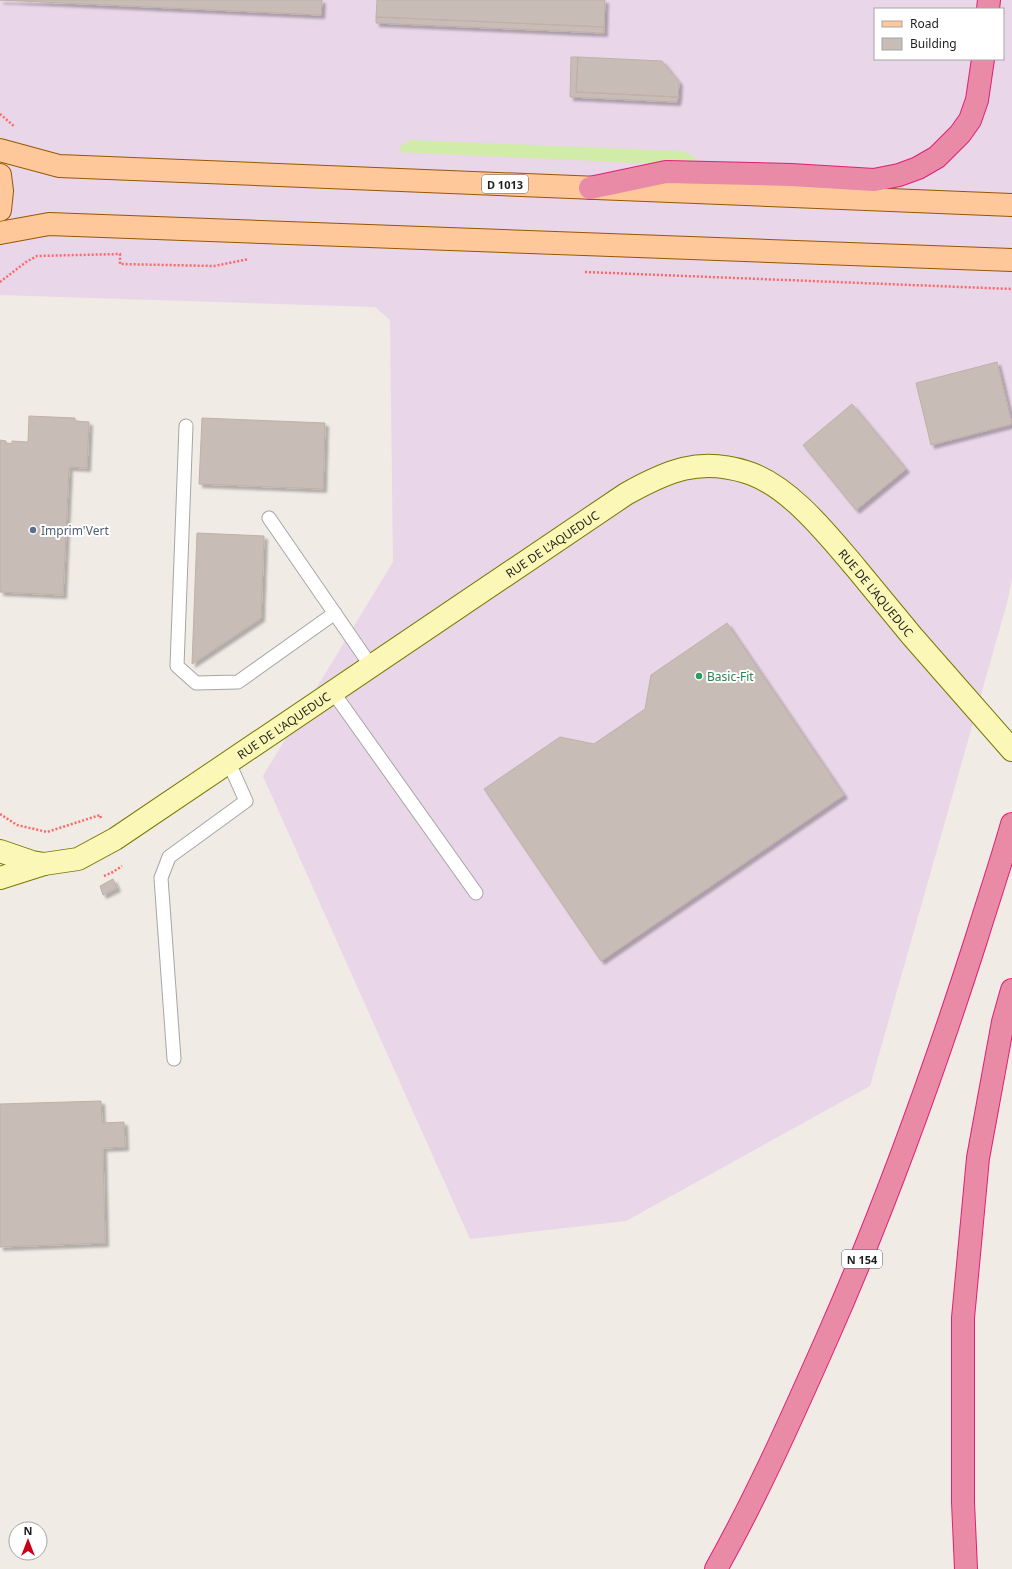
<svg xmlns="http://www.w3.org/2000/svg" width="1012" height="1569" viewBox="0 0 1012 1569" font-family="'Noto Sans',sans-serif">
<defs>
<filter id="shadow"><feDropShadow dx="3.5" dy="3.5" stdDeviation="1" flood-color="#0004"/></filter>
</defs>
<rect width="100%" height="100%" fill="#f0ebe4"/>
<path fill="#e9d6e8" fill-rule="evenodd" d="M0,0H1012V579L1007,603L870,1086L626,1221L470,1239L263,776L393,562L390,320L375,307L0,295ZM875,9H1003V59H875Z"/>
<path fill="#d1eba9" d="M410,140L681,151C691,154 696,156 701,166L398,152L401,146Z"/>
<path fill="#c8bcb7" stroke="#c2afa6" filter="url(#shadow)" d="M0,0H322L321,15Z
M377,0H605L604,27L376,17Z
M376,17L604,27V33L376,23Z
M571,57H578L576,92L678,97L677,102L570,97Z
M578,57L662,61L679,82L678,97L576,92Z
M997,362L1012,424L931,445L916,383Z
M852,404L906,469L856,510L803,445Z
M29,416L75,418V421L89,422L87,468L69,467L63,595L0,592V440L6,441V443L12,444V441L28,442Z
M202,418L325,423L323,489L199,484Z
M197,533L264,536L261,618L192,664Z
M727,623L844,795L601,961L484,789L560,737L594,744L645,709L651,675Z
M113,879L117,888L103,895L100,886Z
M101,1101L102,1123L124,1122L125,1147L103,1148L105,1243L0,1247V1104Z"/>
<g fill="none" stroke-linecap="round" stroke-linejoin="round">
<defs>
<path id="lane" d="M186,426L177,666L196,683L238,682L335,613
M269,518L371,666
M333,692L476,893
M174,1059L161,878L169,857L246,801L229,763"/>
<g id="secondary">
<path d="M0,851L32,862L44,864"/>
<path id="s1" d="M0,878L44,864L78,859L115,839L626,494C667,471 699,457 746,472C789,485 828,535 856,568C875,591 894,614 912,636C945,674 979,712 1012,750"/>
</g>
<path id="primary" d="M0,150L59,166L1012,205
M0,175L2,191L0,210
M0,233L49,224L1012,260"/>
<path id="highway" d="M988,9L989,0
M590,188L666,172L791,175L874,180L899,175L918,168L937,157L960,134L970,120L977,100L983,59
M716,1569C758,1494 793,1415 828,1336C885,1207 933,1074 976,940C988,901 1001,863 1012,824
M966,1569L963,1502V1318L978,1158L1003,1022L1012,990"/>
</defs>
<use href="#lane" stroke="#a6a6a6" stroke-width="15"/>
<use href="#secondary" stroke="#797902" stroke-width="24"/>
<use href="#primary" stroke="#995600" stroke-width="24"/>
<use href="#highway" stroke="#e01f76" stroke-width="24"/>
<path stroke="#fe6768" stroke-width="2.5" stroke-dasharray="2 2" stroke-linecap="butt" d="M0,114L15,127
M585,272L1012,289
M0,282L26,262L37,256L120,254V264L214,266L249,259
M0,814L17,825L47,832L100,815L101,818
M104,876L113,872L122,866"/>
<use href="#lane" stroke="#fff" stroke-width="13"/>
<use href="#secondary" stroke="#fbf7b7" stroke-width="22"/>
<use href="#primary" stroke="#fec89b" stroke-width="22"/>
<use href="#highway" stroke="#e98aa6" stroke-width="22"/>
</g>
<circle fill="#5c6f8a" stroke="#fff" stroke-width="1.5" cx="33" cy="530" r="4"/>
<circle fill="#2e9e5b" stroke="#fff" stroke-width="1.5" cx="699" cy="676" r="4"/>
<g text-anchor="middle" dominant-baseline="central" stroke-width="4" stroke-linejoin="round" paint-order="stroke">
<g fill="#fff" stroke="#626262" stroke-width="1">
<rect x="482" y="175" width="46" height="18" rx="3"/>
<rect x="842" y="1250" width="40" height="18" rx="3"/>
</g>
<g font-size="11" font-weight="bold" fill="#1f1f1f">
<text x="505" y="184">D 1013</text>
<text x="862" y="1259">N 154</text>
</g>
<g font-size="12" fill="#4e5e75" stroke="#fff" text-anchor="start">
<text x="41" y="530">Imprim'Vert</text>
</g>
<g font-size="12" fill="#1f1f1f" stroke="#fff">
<text stroke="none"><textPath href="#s1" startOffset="650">RUE DE L'AQUEDUC</textPath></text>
<text stroke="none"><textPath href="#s1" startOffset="1045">RUE DE L'AQUEDUC</textPath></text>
<text stroke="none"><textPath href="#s1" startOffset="326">RUE DE L'AQUEDUC</textPath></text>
</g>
<g font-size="12" fill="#27864d" stroke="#fff" text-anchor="start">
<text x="707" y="676">Basic-Fit</text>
</g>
</g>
<rect x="874" y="8" width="130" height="52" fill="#ffffff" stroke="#a5a5a5"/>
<rect x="882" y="21" width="20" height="6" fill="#fec89b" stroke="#a5a5a5"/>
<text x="910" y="28" font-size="12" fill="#1f1f1f">Road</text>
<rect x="882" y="38" width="20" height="12" fill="#c8bcb7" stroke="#a5a5a5"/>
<text x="910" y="48" font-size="12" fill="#1f1f1f">Building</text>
<g transform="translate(28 1541)"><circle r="19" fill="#ffffff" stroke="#a5a5a5"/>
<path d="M0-3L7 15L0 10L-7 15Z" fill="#cd0016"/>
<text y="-6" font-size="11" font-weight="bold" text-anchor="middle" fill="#1f1f1f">N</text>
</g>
</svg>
